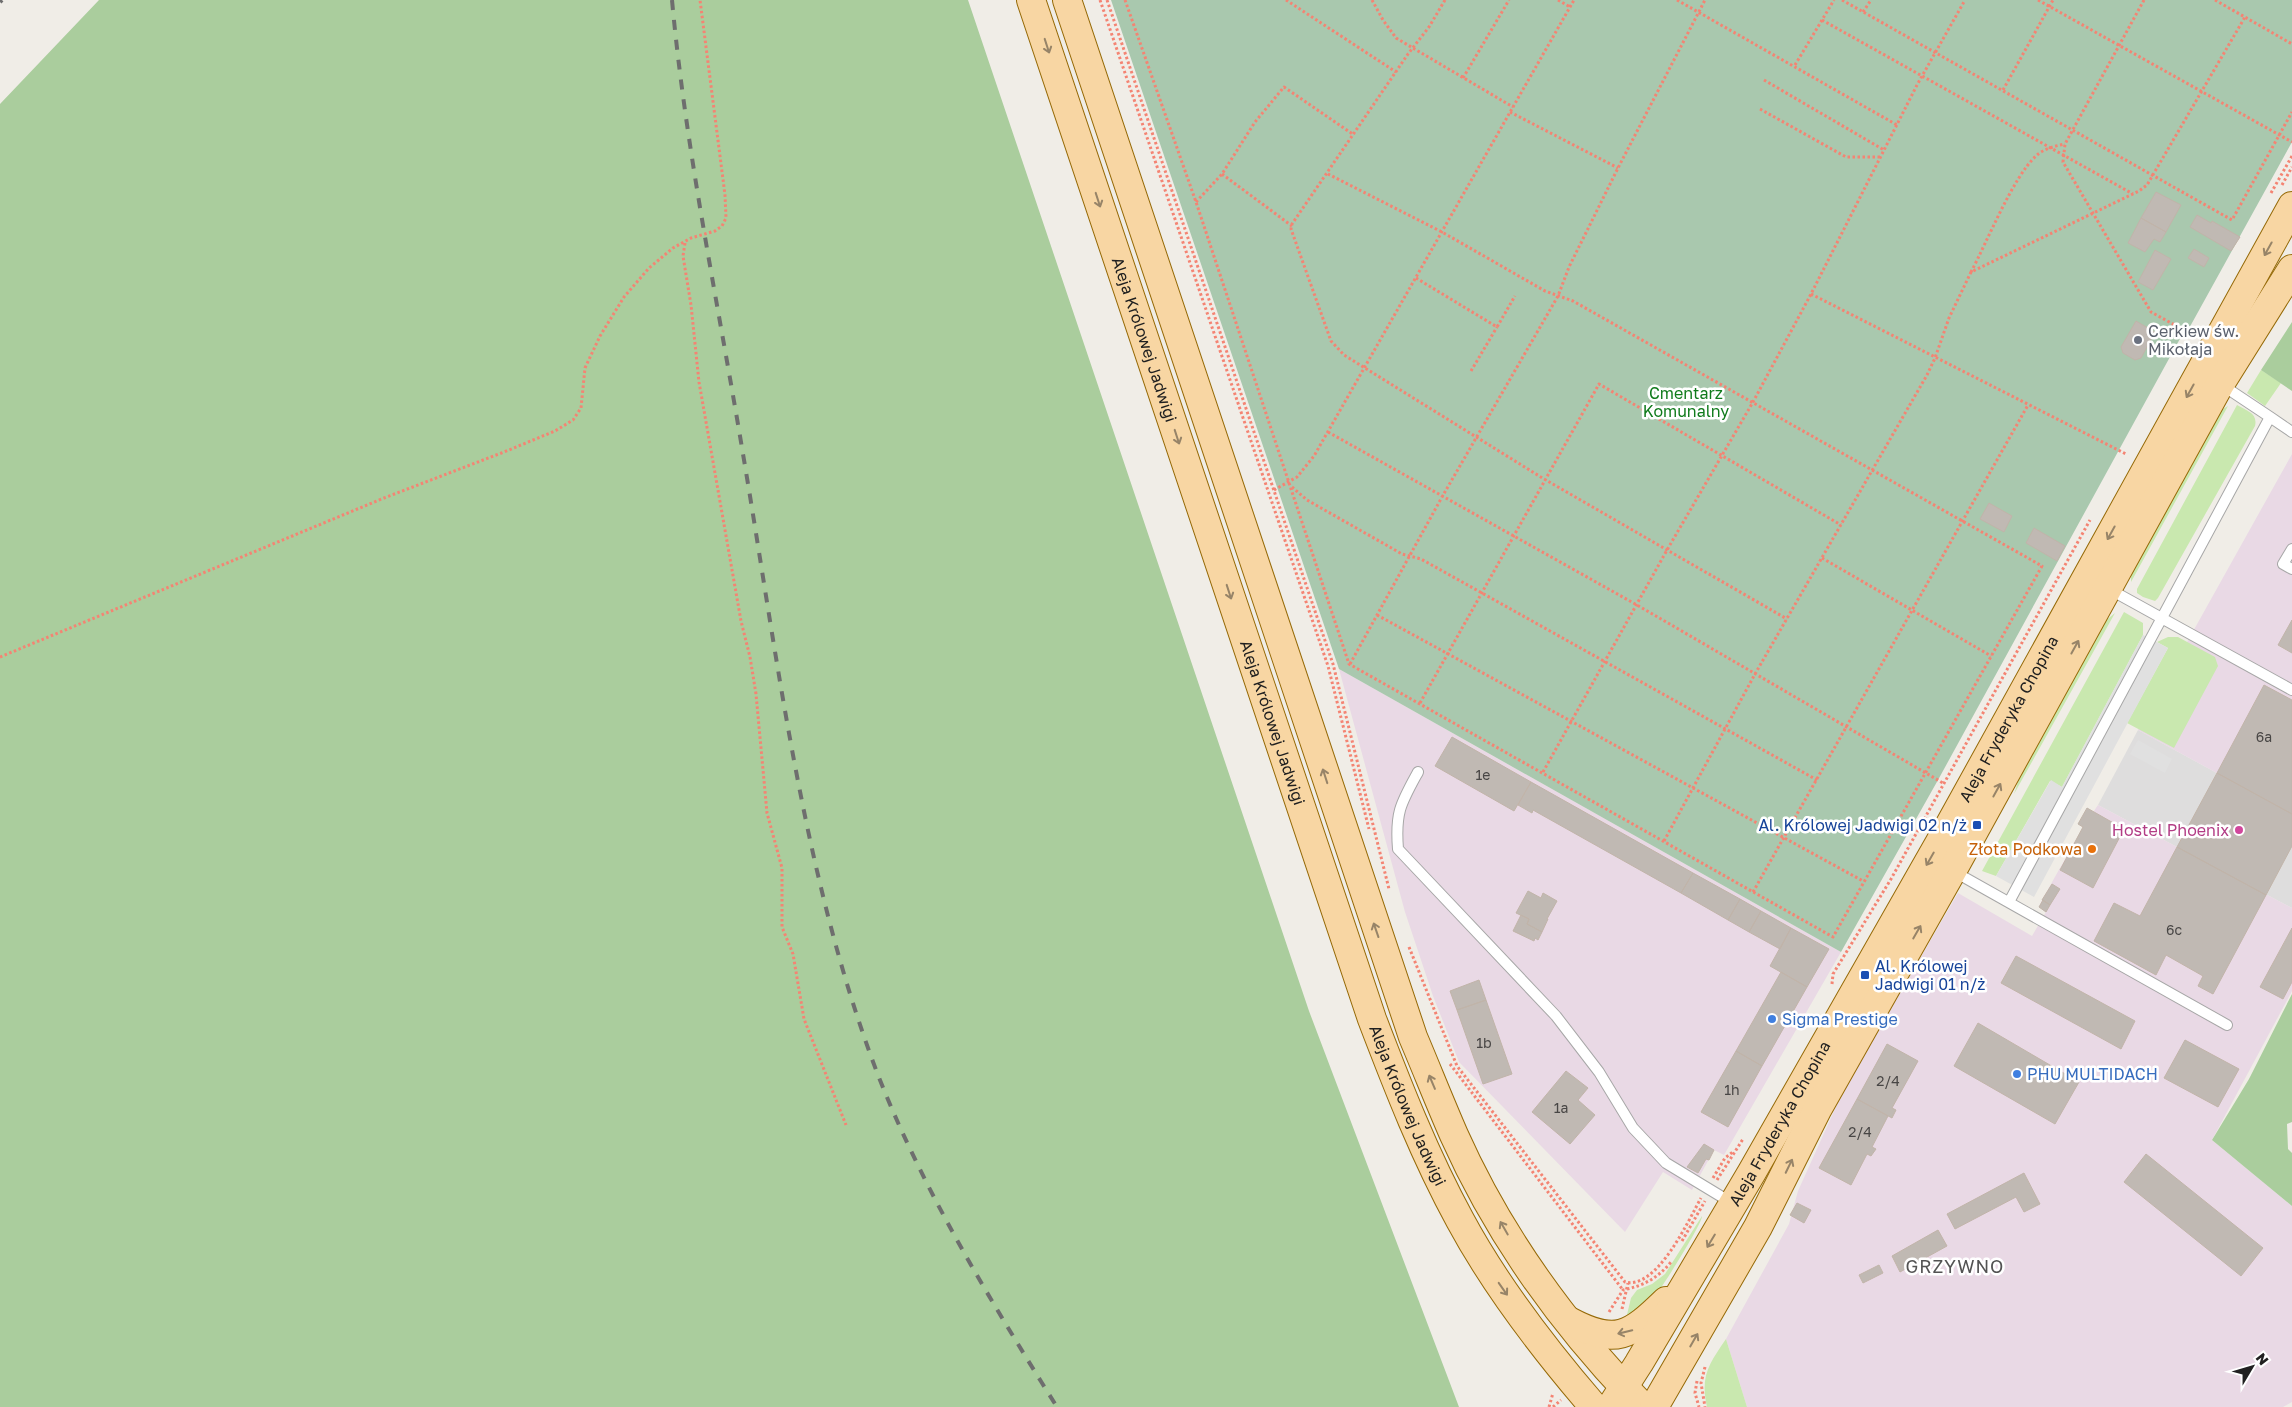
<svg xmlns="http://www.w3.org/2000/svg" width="2292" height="1407" viewBox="0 0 2292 1407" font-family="'Golos Text',sans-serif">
<rect width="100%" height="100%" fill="#f0ede7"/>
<path fill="#dedddd" d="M2138,730L2292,814V908L2098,805Z"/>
<path fill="#e9d9e5" d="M2292,454V814L2138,730Z
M1339,669L1841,952L1724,1155L1714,1150L1692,1190L1663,1172L1625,1232L1459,1062L1433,996L1405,912Z
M2098,805L2292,908V991L2212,1140L2292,1206V1402L2283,1407H1747L1726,1339L1789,1224L1798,1191L1844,1089L1958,893L2032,936L2046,912L2039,907L2042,900L2083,827Z"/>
<path fill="#c9e8af" d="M2261,370L2281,383L2265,406L2247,393Z
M2237,405C2247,411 2258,413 2255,426L2158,598L2155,601L2143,597L2137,593V589Z
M2228,406L2131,582V570L2218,412Z
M2124,612L2143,623V635L2062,787L2050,781L1996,876L1982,871Z
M2115,613L2014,794L2023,767L2104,622Z
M2168,637H2178L2215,657L2218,666L2174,748L2127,723L2168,648L2157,642Z
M1702,1216C1703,1223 1656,1298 1647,1307C1641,1313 1632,1318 1625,1323L1631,1298L1637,1290L1652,1284L1665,1274Z
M1726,1339L1747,1407H1707C1700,1376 1709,1364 1726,1339Z"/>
<path fill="#aacd9d" d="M99,0H968L1309,1011L1459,1407H0V104Z
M2292,322V391L2261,370Z
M2292,994V1122L2287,1124L2288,1149L2292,1153V1206L2212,1140L2249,1079Z"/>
<path fill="#a9c8ae" d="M1111,0H2292V142L2187,332L2182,335L1938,780L1841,952L1339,669Z"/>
<path fill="#e0e0e0" d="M2143,635L2168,648L2034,897L1996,876L2051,780L2062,787Z
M2138,740L2172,759L2165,773L2130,754Z"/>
<path fill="#c0b9b3" stroke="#c1b4a9" d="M2156,192L2181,205L2166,232L2141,218Z
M2197,215L2211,223L2212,221L2240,237L2231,251L2190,227Z
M2141,218L2166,232L2160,242L2154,239L2145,252L2128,243Z
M2194,249L2209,258L2204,267L2188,258Z
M2155,250L2171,259L2153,290L2138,282Z
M2136,321L2155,332L2141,358L2135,360L2123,353L2121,347Z
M1989,503L2012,516L2004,532L1980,519Z
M2034,528L2065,546L2057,561L2026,543Z
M2292,620V653L2278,645Z
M2264,685L2292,700V814L2217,773Z
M1452,737L1531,782L1514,811L1435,766Z
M2217,773L2292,814V846L2266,895L2177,847Z
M1531,782L1693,873L1681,893L1533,810L1532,813L1518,805Z
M2087,808L2124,829L2093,888L2060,870L2083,827L2078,824Z
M2177,847L2266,895L2213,994L2198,986L2203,976L2166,955L2156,975L2094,941L2114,903L2140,916Z
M1693,873L1740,899L1728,920L1681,893Z
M2052,884L2060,889L2050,905L2042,900Z
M1528,891L1541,898L1543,893L1557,901L1547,919H1548L1542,932L1527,924L1529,919L1516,913Z
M1740,899L1761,911L1749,932L1728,920Z
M2043,900L2050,905L2046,912L2039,907Z
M1761,911L1791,928L1780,949L1749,932Z
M1521,915L1529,919L1527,924L1542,932L1538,940L1535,938L1534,941L1513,931Z
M1791,928L1829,949L1807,987L1770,966Z
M2292,928V982L2283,999L2260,987Z
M2016,956L2135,1021L2121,1049L2001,983Z
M1781,972L1807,987L1762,1066L1736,1051Z
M1479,980L1486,1000L1457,1010L1450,991Z
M1486,1000L1512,1074L1483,1084L1457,1010Z
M1978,1023L2079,1082L2055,1124L1954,1066Z
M2185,1040L2239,1069L2218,1107L2164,1078Z
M1887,1044L1918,1061L1892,1108L1896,1110L1892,1118L1857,1099Z
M1736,1051L1762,1066L1728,1127L1701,1112Z
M1566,1071L1588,1088L1578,1100L1595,1115L1570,1144L1532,1112Z
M1857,1099L1888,1116L1872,1147L1876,1149L1871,1156L1867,1154L1851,1185L1819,1168Z
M1704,1144L1714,1150L1709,1160L1706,1159L1698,1173L1687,1167Z
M2146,1154L2263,1248L2241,1276L2124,1182Z
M2024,1173L2040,1204L2024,1212L2016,1197L1955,1229L1947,1214Z
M1797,1203L1811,1210L1804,1223L1790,1215Z
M1938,1230L1947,1246L1900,1272L1892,1256Z
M1879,1265L1883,1273L1863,1283L1859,1275Z"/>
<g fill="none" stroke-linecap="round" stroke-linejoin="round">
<defs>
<path id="lane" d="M2270,417L2292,432
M2292,549L2283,564L2292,569
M2109,589L2292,690
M1418,772C1401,803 1395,812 1398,849L1556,1016L1599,1072L1633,1128L1666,1163L1732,1203
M1953,871L2227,1025
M2009,902L2270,417L2222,385"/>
<g id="primary">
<path id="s1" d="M1031,0L1372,1019C1398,1087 1425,1156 1460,1220C1496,1287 1544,1349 1594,1407"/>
<path d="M1067,0L1413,1037C1427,1070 1440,1103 1454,1135C1499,1236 1566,1328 1643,1407"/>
<path d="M1569,1321C1616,1346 1630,1336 1666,1301"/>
<path id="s2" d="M1614,1402L1639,1363L1752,1172L1948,828L2292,206"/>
<path d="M1654,1407L1758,1227L1818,1108L1952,871L2220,384L2292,269"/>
</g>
</defs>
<use href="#lane" stroke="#a7a7a7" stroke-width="12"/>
<use href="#primary" stroke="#956906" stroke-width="30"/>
<path stroke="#f48473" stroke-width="3" stroke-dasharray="2.5 2.5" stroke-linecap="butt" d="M1100,0L1328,666L1369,829
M1107,0L1333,664L1389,889
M1125,0L1196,202L1349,664L1833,937L2042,566L1573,301L1545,291L1442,232L1328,174
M1286,0L1396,72
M1372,0L1383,20L1396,38L1513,107
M1445,0L1429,27L1408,54L1292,224L1291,229L1331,341L1344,355L1544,479L1787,619
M1558,0L1570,7
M1677,0L1897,125
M1842,0L2232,220L2292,112
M2038,0L2292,142
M2144,0L2065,144L2063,162L2151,312L2193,335
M2215,0L2292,44
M1863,12L1871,0
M1822,20L2133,194
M1795,65L1834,0
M1463,78L1509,0
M1764,80L1884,150
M2003,90L2053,0
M1760,109L1846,157H1880
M1510,112L1618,168
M1222,174L1292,226
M2282,185L2292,167
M2271,193L2292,156
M1196,202L1222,174L1255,122L1284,87L1354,135
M685,243L683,256L691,305L699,382L741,621L750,657L756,694L767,813L782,868V927L793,954L804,1019L846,1125
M1971,272C1987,242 2013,177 2036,156C2043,149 2055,146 2065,144
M1416,278L1497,327L1515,296
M1811,294L2126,454
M1471,371L1497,327
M1328,432L1637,605L1943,783
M1292,487L1307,500L1402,554L1421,559L1817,780
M1274,490L1297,477L1314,456L1574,0
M1822,558L1991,656
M1377,615L1863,881
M0,657L384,498L504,452L555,431L573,420L581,408L585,368L600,336L624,297L649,268L673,248L691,238L715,231L722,226L726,218L725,195L700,0
M1350,664L1442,497L1558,296L1569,267L1618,168L1705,0
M1420,703L1599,384L1841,525
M1543,772L1667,550L1753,402L1811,294L1917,85L1965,0
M1664,841L1755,674L1927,375L1935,358L1949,318L1971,272L2139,191L2147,185L2245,17
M1753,892L2028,405
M1409,947L1457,1066L1625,1282C1657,1290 1688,1221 1701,1198
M1832,984L1833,974L1891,879L2090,520
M1450,1064L1623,1290
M1713,1178L1725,1158L1734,1151
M1717,1180L1743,1139
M1682,1241L1705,1201
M1622,1309L1628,1283
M1609,1312L1623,1290C1643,1286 1658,1278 1671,1262
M1705,1367L1701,1383L1705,1407
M1697,1381L1695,1393L1699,1407
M1549,1407L1553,1393
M1553,1407L1561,1400"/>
<use href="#lane" stroke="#fff" stroke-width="10"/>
<use href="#primary" stroke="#f8d6a3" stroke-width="28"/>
<path stroke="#6e6e6e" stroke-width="4" stroke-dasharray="10 10" stroke-linecap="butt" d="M672,0C686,152 718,303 743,454C778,660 803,879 878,1075C924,1192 990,1300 1057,1407
M0,2L2,0"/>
</g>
<defs><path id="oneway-shaft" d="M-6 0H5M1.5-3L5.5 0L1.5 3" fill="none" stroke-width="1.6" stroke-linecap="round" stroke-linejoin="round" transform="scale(1.25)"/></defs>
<g stroke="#978468">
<use href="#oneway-shaft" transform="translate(1047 46) rotate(72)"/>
<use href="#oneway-shaft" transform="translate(1098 200) rotate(72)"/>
<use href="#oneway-shaft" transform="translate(2268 249) rotate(119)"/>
<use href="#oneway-shaft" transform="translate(2190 391) rotate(119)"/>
<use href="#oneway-shaft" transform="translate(1177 437) rotate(72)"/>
<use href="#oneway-shaft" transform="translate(2111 533) rotate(119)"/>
<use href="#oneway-shaft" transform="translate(1229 592) rotate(72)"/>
<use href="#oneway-shaft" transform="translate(2075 647) rotate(-61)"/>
<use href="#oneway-shaft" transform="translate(1325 776) rotate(-108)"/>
<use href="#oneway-shaft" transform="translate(1997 790) rotate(-61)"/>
<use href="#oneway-shaft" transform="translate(1930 859) rotate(120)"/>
<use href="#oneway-shaft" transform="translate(1376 930) rotate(-109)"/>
<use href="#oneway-shaft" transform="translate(1917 932) rotate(-60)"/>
<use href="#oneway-shaft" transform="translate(1432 1082) rotate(-113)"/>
<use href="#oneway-shaft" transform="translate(1789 1166) rotate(-64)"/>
<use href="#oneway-shaft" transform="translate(1504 1228) rotate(-120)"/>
<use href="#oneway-shaft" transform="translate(1711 1241) rotate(121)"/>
<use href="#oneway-shaft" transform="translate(1503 1289) rotate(55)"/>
<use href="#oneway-shaft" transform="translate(1625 1332) rotate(166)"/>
<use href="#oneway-shaft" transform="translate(1694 1340) rotate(-60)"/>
</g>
<circle fill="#6b7280" stroke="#fff" stroke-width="2" cx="2138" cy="340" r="5"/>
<g fill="#1a4fb4" stroke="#fff" stroke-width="2">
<rect x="1972" y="820" width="10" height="10" rx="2.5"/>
<rect x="1860" y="970" width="10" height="10" rx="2.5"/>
</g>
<circle fill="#d1479c" stroke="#fff" stroke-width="2" cx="2239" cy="830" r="5"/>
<circle fill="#e8710a" stroke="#fff" stroke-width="2" cx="2092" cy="849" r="5"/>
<g fill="#3f7fe0" stroke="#fff" stroke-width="2">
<circle cx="1772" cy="1019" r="5"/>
<circle cx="2017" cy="1074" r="5"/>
</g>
<g text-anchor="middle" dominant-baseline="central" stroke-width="5" stroke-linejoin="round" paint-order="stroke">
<g font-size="14" fill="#484645">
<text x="2264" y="736">6a</text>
<text x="1483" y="774">1e</text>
<text x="2174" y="929">6c</text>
<text x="1484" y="1042">1b</text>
<text x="1888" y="1080">2/4</text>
<text x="1732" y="1089">1h</text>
<text x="1561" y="1107">1a</text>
<text x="1860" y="1131">2/4</text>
</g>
<g font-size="16" fill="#5b616d" stroke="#fff" text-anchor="start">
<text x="2148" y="331">Cerkiew św.<tspan x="2148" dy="18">Mikołaja</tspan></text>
</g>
<g font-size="16" fill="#202020" stroke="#fff">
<text stroke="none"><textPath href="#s1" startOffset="358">Aleja Królowej Jadwigi</textPath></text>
<text stroke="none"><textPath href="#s2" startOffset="789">Aleja Fryderyka Chopina</textPath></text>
<text stroke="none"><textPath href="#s1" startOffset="762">Aleja Królowej Jadwigi</textPath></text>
<text stroke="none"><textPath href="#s1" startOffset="1168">Aleja Królowej Jadwigi</textPath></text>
<text stroke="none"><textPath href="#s2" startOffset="324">Aleja Fryderyka Chopina</textPath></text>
</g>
<g font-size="16" fill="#107b1c" stroke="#fff">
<text x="1686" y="393">Cmentarz<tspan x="1686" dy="18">Komunalny</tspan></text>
</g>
<g font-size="16" fill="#164399" stroke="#fff" text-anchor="end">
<text x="1967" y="825">Al. Królowej Jadwigi 02 n/ż</text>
<text x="1875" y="966" text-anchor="start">Al. Królowej<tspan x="1875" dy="18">Jadwigi 01 n/ż</tspan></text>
</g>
<g font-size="16" fill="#b23c85" stroke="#fff" text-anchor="end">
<text x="2229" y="830">Hostel Phoenix</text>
</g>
<g font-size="16" fill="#c56008" stroke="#fff" text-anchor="end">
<text x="2082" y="849">Złota Podkowa</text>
</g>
<g font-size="16" fill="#366cbe" stroke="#fff" text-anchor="start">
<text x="1782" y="1019">Sigma Prestige</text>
<text x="2027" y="1074">PHU MULTIDACH</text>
</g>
<g font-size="18" letter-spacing="1" fill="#535353" stroke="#fff">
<text x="1955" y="1266">GRZYWNO</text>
</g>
</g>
<g transform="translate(2252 1367) rotate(52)" stroke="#ffffff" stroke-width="4" paint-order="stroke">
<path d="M0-4L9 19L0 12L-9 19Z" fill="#202020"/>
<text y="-8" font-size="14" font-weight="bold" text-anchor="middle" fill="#202020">N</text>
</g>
</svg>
